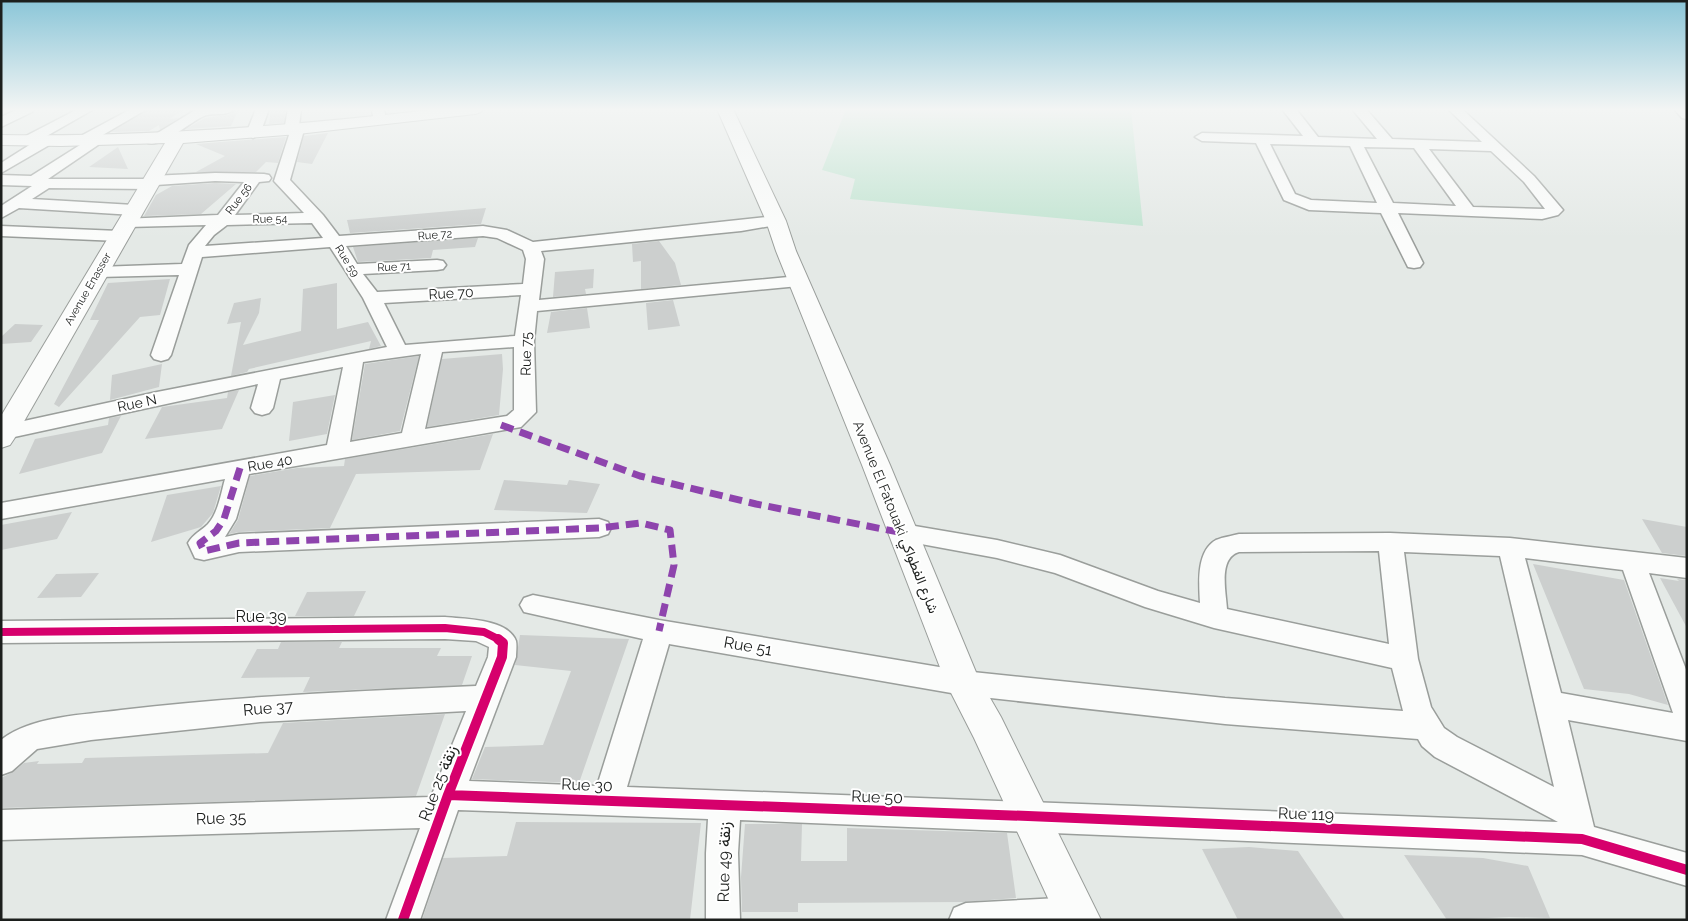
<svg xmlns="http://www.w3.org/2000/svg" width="1688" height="921" viewBox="0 0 1688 921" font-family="Raleway,Vazirmatn,sans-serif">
<rect width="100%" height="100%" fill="#e4e9e6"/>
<path fill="#c1e4d1" d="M846,109H1131L1143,226L850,199L855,179L822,170Z"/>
<path fill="#cccfce" d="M149,109H186L169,119L179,118L160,130L159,125L149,131L111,132Z
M271,109H286L284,123L269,124Z
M234,111H238L231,126L186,129L205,118L228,115Z
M328,133L312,164L297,162L304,136Z
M286,137L278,163L266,162L256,172H196L225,156L196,144Z
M118,147L128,169L89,167Z
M215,183L236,184L201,214L144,216L156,195L172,186Z
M486,208L481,224L350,233L347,220Z
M478,238L475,247L433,250L431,258L358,262L353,247Z
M659,241L675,263L681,285L641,289V261L633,262L632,244Z
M594,269L593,288L585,289L586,294L553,297L555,272Z
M170,279L160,315L140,317L59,407L54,404L99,320H90L108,283Z
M337,283V329L368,322L381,346L369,349L371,341L249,369L247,372L231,376L241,322L227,324L234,303L261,298L259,313L243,345L301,331L303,289Z
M673,300L680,326L648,330L646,303Z
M587,308L590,328L547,333L551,312Z
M15,324L43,325L31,342L1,344V337Z
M502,354L503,369L499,415L427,427L442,359Z
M419,356L400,431L352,440L365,364Z
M162,364L159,387L110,400L112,375Z
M239,390L222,429L145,439L162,407L227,398L228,392Z
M335,395L327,434L289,441L293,402Z
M121,416L102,453L19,474L35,439L108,425L109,418Z
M493,434L480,470L356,474L330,528L239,532L229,534L238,520L250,476L297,468L344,466L345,459Z
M504,480L567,485L569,480L600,484L587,513L494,510Z
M221,486L213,513L201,527L151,542L167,495Z
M72,512L57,539L1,550V525Z
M1642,519L1687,527V556L1662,553Z
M1533,564L1624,580L1668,705L1629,694L1584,689Z
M99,573L81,597L37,598L56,574Z
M1660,578L1679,581L1677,579L1687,580V628Z
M366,591L354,616H295L307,592Z
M520,635L629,639L579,783L472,779L485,747L543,745L571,671L515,665Z
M281,642H342L339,648H441L437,656H472L462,685L303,692L310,677L241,678L257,649H278Z
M445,714L416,796L1,808V778L13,772L24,763L39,761L37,764L82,763L85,758L268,753L283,723Z
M516,822L701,823L690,920H422L443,858L507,856Z
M745,824H802L801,861H847V828L1007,833L1016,898L963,902L798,903V912H742L741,877Z
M1249,847L1298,851L1345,920H1238L1202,849Z
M1404,855L1483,858L1528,866L1550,918L1509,917L1447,920Z"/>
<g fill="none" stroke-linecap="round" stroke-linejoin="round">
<defs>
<path id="street" d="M18,109H34L32,112L1,127V117Z
M78,109H94L45,137L51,138L53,141L51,144L1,173V163L31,144H22L20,141L22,138Z
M131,109H147L96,139L100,142L98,145L48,179H145L151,176L215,173L264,174L269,175L271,178L269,181L259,182L235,215L304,213L274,181L289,135L284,131L288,109H301L299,126L304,130L290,180L323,215L339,236L483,226L507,230L533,242L776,216L782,218L784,221L782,224L741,231L541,251L544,259L539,300L799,276L805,277L808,281L805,285L799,286L537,311L534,341L536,412L521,427L249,474L236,519L225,537L239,534L599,519L608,522L611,528L608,534L599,537L239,552L204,560L195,558L188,543C193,534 201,531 208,524C218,513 221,493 225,479L1,519V503L327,445L343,367L280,379L273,408L269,413L262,415L255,413L251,408L258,384L5,439L1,438V426L157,392L387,347L363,298L330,247L202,257L171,355L168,359L161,361L154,359L151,355L179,275L98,277L92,276L89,272L92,268L98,267L182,264L189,245L206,225L127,227L121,225L119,222L121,219L218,215L244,182L215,181L156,185L149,189L49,188L32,199L134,205L140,207L142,210L140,213L134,215L19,208L1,218V206L32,186L1,185V175L31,176L80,145L75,141L77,138ZM312,223L323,238L205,246L214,235L227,225ZM483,236L497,238L523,250L526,259L523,284L377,292L363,274L437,270L443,269L446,265L443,261L437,260L357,264L346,246ZM521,295L515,336L405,345L384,303ZM514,347V410L507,416L425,429L442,352ZM421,354L402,433L350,442L363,362Z
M197,109H234C227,117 213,112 204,116C190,122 163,147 148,143L146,140Z
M256,109H269L260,134L253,138L246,134Z
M372,109H384L386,120L384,123H374Z
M1282,109H1296L1318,137L1377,139L1352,109H1366L1392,139L1482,142L1448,109H1462L1534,176L1563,210L1558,215L1542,219L1398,213L1423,263L1420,267L1414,268L1408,267L1381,213L1309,210L1284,200L1256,143L1202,141L1195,137L1202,133L1303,136ZM1270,144L1350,146L1377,203L1311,200L1295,194ZM1364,147L1414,148L1456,206L1393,203ZM1429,149L1491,151L1524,182L1545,209L1473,207Z
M1674,109H1687V119L1682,118Z
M1,226L119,231L125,232L127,236L125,240L119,241L1,236Z
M903,524L997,540L1060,555L1158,591L1200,603C1199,584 1196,551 1216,540C1223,537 1232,536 1239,534L1390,533L1510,538L1687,558V578L1649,573L1687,672V741L1568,720L1594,827L1687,853V886L1582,855L740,820L738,853L740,920H706V853L708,819L458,810L420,920H386L420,828L1,840V810L431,797L466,711L260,722L91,740L37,749L12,771L1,775V740C31,716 83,715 121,710C239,696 358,691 476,686L488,657L489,647L476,641L445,639L1,643V621L445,617C465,619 508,619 516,641C517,646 516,652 516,657L469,781L597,786L643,639L524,612L520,605L524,598L533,595L659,620L963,671L1225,698L1403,711L1392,668L1214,628L1145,607L1055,573L997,558L894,539L891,533L894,527ZM1379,551L1389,644L1227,609C1226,592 1218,558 1239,552ZM1404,552L1500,556L1554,787L1457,737L1444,728L1431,707L1418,659ZM1525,558L1623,570L1673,713L1561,693ZM669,644L963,695L1225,724L1418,739L1422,746L1435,757L1558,822L627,787Z
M1077,897L1089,902L1094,914L1092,920H949L954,908L966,903Z"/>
<path id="secondary" d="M438,109H483L481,112L475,114L298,134L183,143L14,439L10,445L1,448V416L165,143L61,146L1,145V135C148,137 293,126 438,109Z
M717,109H733L786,221L796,251L890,465L978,677L1001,717L1101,920H1058L974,738L946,683L862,465L776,251L766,221Z"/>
</defs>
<use href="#street" stroke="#9a9e9b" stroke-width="3"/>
<use href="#secondary" stroke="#9a9e9b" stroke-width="2"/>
<use href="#street" fill="#fbfcfb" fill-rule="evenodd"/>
<use href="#secondary" fill="#fbfcfb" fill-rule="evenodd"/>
<path stroke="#8e44ad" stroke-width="7" stroke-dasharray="13 7" stroke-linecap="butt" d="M501,425L640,476L756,504L903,533
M240,468L224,519L216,531L200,543L204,551L239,543L599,528L641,523L670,530L674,565L659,631"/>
<defs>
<path id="cycleway-far1" d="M1,632L445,628L484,632L500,640"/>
<path id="cycleway" d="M448,795L1028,816L1582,839L1687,870
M403,920L448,795L502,657L503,643L498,639"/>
</defs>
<use href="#cycleway-far1" stroke="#fff" stroke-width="11"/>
<use href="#cycleway" stroke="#fff" stroke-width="13"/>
<use href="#cycleway-far1" stroke="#d6006c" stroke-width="8"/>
<use href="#cycleway" stroke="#d6006c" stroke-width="10"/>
</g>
<linearGradient id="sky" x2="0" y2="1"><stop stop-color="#8bc6d8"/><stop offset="0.46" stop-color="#f3f5f4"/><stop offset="1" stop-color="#f3f5f4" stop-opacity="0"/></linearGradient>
<rect width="1688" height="238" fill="url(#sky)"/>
<g text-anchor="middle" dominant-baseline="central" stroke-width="4" stroke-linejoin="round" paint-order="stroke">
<g font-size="11" fill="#1c1f1d" stroke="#fff">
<text transform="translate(239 199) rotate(-52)">Rue 56</text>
<text transform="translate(270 219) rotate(-1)">Rue 54</text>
<text transform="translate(435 235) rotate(-4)">Rue 72</text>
<text transform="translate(347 261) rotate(58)">Rue 59</text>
<text transform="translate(394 267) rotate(-3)">Rue 71</text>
<text transform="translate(88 289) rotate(-60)">Avenue Enasser</text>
</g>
<g font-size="14" fill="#1c1f1d" stroke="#fff">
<text transform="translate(451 293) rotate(-3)">Rue 70</text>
<text transform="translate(526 354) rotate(-89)">Rue 75</text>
<text transform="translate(137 403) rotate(-12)">Rue N</text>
<text transform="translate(270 463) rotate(-10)">Rue 40</text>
<text transform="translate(896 517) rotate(68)">Avenue El Fatouaki شارع الفطواكي</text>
</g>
<g font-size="16" fill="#1c1f1d" stroke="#fff">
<text x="261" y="616">Rue 39</text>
<text transform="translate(748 646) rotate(10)">Rue 51</text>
<text transform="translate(268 708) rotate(-5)">Rue 37</text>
<text transform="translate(438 783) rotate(-69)">Rue 25 زنقة</text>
<text transform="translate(587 785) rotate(2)">Rue 30</text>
<text transform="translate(877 797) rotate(2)">Rue 50</text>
<text transform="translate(1306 814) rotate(2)">Rue 119</text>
<text transform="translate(221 818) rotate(-2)">Rue 35</text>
<text transform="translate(724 862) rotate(-89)">Rue 49 زنقة</text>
</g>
</g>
<rect width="1688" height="921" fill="none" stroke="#1c1f1d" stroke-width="5"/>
</svg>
